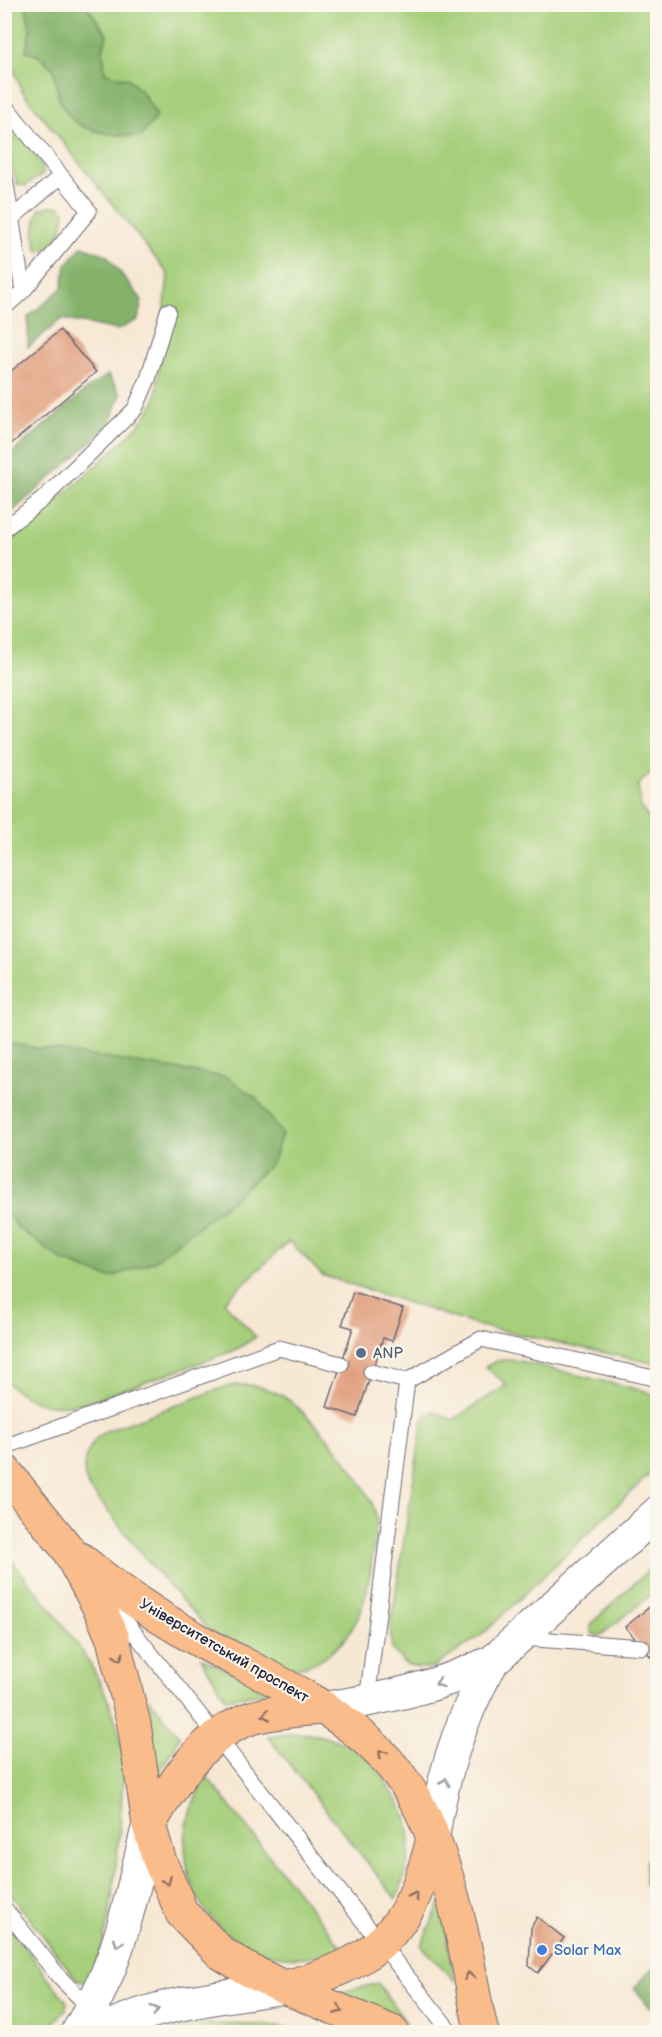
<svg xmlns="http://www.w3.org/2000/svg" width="662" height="2037" viewBox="0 0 662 2037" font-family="'Balsamiq Sans',sans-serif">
<rect width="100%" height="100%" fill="#fbf7ec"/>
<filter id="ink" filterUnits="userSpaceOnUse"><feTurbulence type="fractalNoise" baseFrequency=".0167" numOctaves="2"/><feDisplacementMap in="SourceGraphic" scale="12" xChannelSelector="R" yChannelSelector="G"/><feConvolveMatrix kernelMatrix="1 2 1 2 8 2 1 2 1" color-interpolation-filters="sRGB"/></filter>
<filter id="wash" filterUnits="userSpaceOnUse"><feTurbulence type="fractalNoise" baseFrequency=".008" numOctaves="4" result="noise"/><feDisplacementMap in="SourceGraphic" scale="24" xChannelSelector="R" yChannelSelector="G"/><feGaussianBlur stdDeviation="1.35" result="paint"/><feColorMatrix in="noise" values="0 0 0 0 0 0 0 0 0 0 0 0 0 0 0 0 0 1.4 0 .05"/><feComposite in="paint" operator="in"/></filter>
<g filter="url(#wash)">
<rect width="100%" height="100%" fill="#f7e8d4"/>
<path fill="#a6cf7b" stroke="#64785b" stroke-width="1.5" d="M5,5H657L658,766L638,785L641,807L658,833L657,1364L476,1325L322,1275L289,1241L224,1302L256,1337L233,1351L91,1401C54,1410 33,1407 5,1381L4,548L121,443L144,419L155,401L157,389L168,274L22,91L5,47Z
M4,113L42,163L43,174L25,186L17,184L12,167Z
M51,206H59L65,212C64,228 56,251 38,251C32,236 34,224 40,209Z
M510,1359L645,1391L657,1396V1467L483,1634L437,1665L431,1668H417L404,1663L392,1649L390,1629L423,1419L426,1415L434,1411L453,1420L507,1385L485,1367L497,1361Z
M235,1385C250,1384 265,1387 279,1394C308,1409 371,1484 376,1516C378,1528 375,1540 373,1552C369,1589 362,1629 330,1653C322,1659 312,1665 302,1667C279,1671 233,1646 214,1634C205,1627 197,1616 189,1608C153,1571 123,1529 90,1489C78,1470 86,1444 104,1432L219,1389Z
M4,1551C50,1609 108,1668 121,1744C125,1767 122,1790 121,1813C118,1839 117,1864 113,1890C111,1910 100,1968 86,1981L77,1980L74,1976L5,1887Z
M657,1562V1590L601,1635L597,1636L592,1633L591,1628L592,1623Z
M201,1658L275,1691L226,1699Z
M149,1698L180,1737L156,1778Z
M296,1733C322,1734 353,1742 372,1762C378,1769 383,1778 388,1786C392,1793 399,1801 403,1809C416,1838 408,1872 396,1899L268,1737Z
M207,1777L342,1948C233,1992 142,1874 207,1777Z
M441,1901L455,1981L421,1945Z
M4,1920L67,2002L66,2009L46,2032H5Z
M378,1983L406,2023L330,1995Z
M208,2024L261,2025L320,2032H166L189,2026Z"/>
<path fill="#84b26b" stroke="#536a53" stroke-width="1.5" d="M26,5H86L107,34L103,51L105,73L129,79L144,95L157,116L141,137C89,132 59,132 54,70L41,57L26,51L30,30Z
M82,246L106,255L142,300L138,320L117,330L62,319L28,347V317L62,288L66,265Z
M108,375L121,394L109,426L5,518V459L87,389Z
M5,1043L227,1077L258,1100L282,1134L272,1163L232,1200L154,1261L110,1278L63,1261L18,1228L5,1210Z
M657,1847V1907L645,1883L646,1861Z
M657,1942V2016L634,1988L657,1964Z"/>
<g id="blocks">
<path fill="#e09b7a" d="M60,330L96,372L4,450V377Z
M353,1292L403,1308L392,1341L383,1338L357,1417L327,1407L353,1328L342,1325Z
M658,1600V1665L625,1627Z
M537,1917L564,1938L538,1973L529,1966L531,1928Z"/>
</g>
</g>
<g filter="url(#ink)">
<use href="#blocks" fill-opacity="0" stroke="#6d6771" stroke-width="1.5"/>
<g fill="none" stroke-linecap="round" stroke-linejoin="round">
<defs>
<path id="service" d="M4,104L89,211L23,291
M4,172L23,291L4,308
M12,218L61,176
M4,529L42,500L135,409L148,379L168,311
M407,1381L481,1339L658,1379
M4,1447L279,1348L341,1364
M110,1602L451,2032
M523,1638L642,1647
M367,1701L407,1381L371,1372
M4,1908L60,1978L91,2009"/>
<path id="minor" d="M324,1708C387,1698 435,1688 493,1661
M433,1839C442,1776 461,1716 493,1661L658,1512"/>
<path id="tertiary" d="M78,2032C96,2001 111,1969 121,1934C132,1899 139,1862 149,1825
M101,2032C155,2002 225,1997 285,1987"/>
<path id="primary" d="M4,1470L67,1548L101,1611L113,1639L134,1724L149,1825L159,1859L182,1913L221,1953L247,1969L279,1985L392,2032
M80,1559C117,1590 158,1617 200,1641C291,1691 385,1723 428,1825C443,1861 456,1906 464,1943C471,1973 474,2003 482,2032
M149,1825C173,1783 202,1735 251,1718C275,1711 300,1710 324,1708
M285,1987C348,1971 395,1949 419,1884C425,1869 429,1854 433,1839"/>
</defs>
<use href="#service" stroke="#6d6771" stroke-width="17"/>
<use href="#minor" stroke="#6d6771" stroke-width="34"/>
<use href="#tertiary" stroke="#6d6771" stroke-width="35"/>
<use href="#primary" stroke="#6d6771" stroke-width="35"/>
<use href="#service" stroke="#fff" stroke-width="15"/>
<use href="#minor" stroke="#fff" stroke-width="32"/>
<use href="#tertiary" stroke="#fff" stroke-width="33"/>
<use href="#primary" stroke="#f9bc8a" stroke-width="33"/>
</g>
<defs><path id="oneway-chevron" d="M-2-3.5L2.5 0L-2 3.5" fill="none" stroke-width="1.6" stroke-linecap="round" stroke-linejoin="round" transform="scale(1.5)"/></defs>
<g stroke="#8e6f62">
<use href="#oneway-chevron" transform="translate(119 1657) rotate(74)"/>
<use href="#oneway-chevron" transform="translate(266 1715) rotate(169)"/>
<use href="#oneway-chevron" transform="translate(382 1754) rotate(-135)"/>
<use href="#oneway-chevron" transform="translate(167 1881) rotate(68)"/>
<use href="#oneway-chevron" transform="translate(414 1896) rotate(-64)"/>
<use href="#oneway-chevron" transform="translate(469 1976) rotate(-100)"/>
<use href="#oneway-chevron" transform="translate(339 2010) rotate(23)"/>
</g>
<g stroke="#9c9ca7">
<use href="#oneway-chevron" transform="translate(439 1683) rotate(162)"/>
<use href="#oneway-chevron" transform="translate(445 1782) rotate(-77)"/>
<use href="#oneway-chevron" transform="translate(118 1943) rotate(109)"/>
<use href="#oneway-chevron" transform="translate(155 2010) rotate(-16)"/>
</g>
</g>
<circle fill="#5c6f8a" stroke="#fbf7ec" stroke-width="2" cx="361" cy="1353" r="6"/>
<circle fill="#3f7fe0" stroke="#fbf7ec" stroke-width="2" cx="542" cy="1950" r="6"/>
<g text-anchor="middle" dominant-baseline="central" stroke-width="4.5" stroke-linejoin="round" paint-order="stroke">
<g font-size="15" fill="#4e5e75" stroke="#fbf7ec" text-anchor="start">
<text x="373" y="1353">ANP</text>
</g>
<g font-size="15" fill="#22223b" stroke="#fbf7ec">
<text transform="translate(224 1651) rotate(30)">Університетський проспект</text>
</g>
<g font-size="15" fill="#366cbe" stroke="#fbf7ec" text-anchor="start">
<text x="554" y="1950">Solar Max</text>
</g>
</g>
<rect width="662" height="2037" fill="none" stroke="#fbf7ec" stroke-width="24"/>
</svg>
